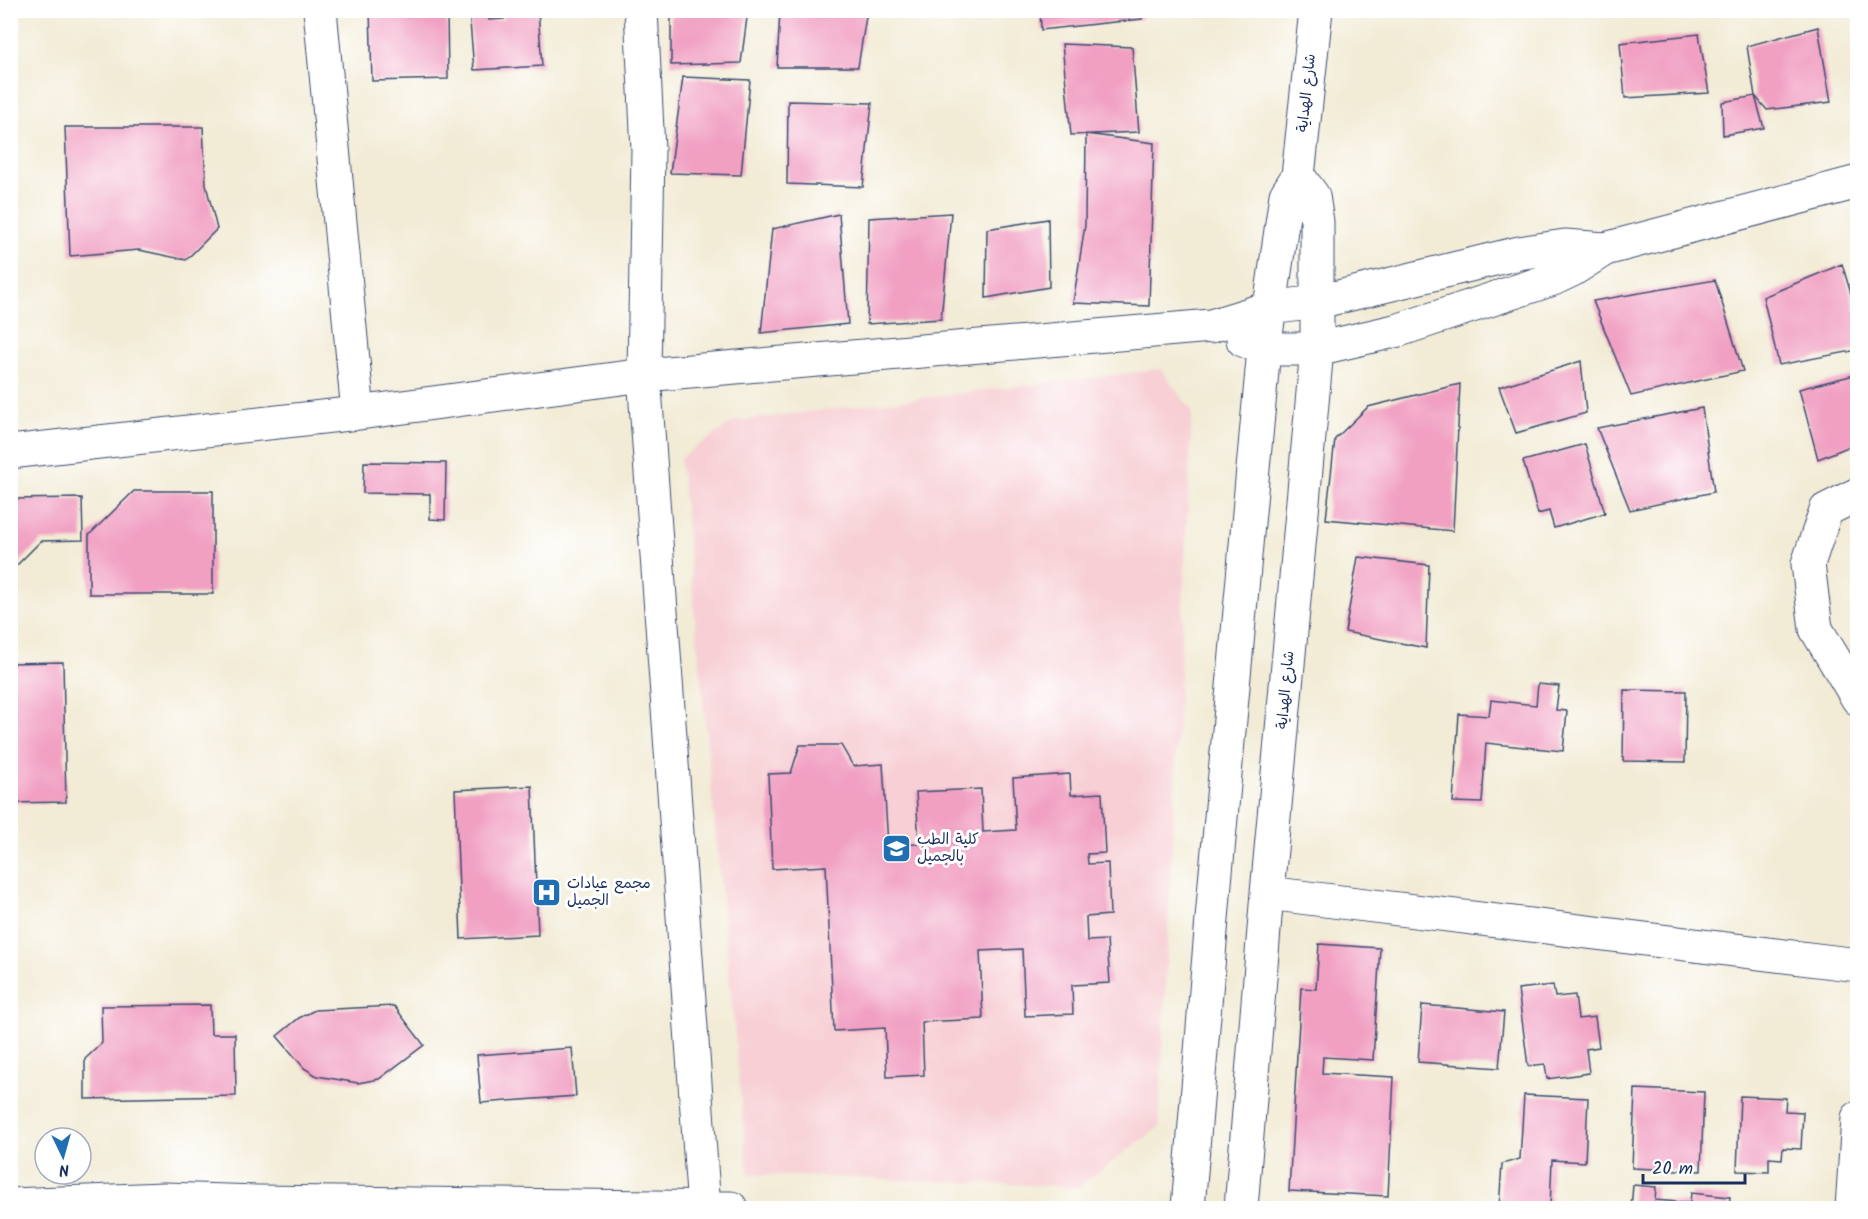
<svg xmlns="http://www.w3.org/2000/svg" width="1868" height="1219" viewBox="0 0 1868 1219" font-family="Kalam,'Playpen Sans Arabic',sans-serif">
<rect width="100%" height="100%" fill="#fff"/>
<filter id="ink" filterUnits="userSpaceOnUse"><feTurbulence type="fractalNoise" baseFrequency=".0167" numOctaves="2"/><feDisplacementMap in="SourceGraphic" scale="12" xChannelSelector="R" yChannelSelector="G"/><feConvolveMatrix kernelMatrix="1 2 1 2 8 2 1 2 1" color-interpolation-filters="sRGB"/></filter>
<filter id="wash" filterUnits="userSpaceOnUse"><feTurbulence type="fractalNoise" baseFrequency=".008" numOctaves="4" result="noise"/><feDisplacementMap in="SourceGraphic" scale="24" xChannelSelector="R" yChannelSelector="G"/><feGaussianBlur stdDeviation="1.35" result="paint"/><feColorMatrix in="noise" values="0 0 0 0 0 0 0 0 0 0 0 0 0 0 0 0 0 1.4 0 .05"/><feComposite in="paint" operator="in"/></filter>
<g filter="url(#wash)">
<rect width="100%" height="100%" fill="#f2ebd5"/>
<path fill="#f7cfd4" d="M1160,369L1192,411L1159,1127L1078,1187L748,1174L680,458L735,421Z"/>
<g id="blocks">
<path fill="#f1a0c2" d="M370,10H447L448,79L372,81Z
M469,10H489V20L504,19L503,10H538L542,66L474,70Z
M671,10H748L741,63L671,65Z
M780,10H867L858,67H777Z
M1040,10H1142V19L1041,30Z
M1818,27L1831,102L1767,110L1755,96L1747,46Z
M1699,34L1709,93L1625,98L1620,43Z
M1062,44L1132,47L1139,132L1071,135Z
M683,77L750,80L741,175L670,173Z
M1755,96L1764,128L1723,135L1722,102Z
M788,101L872,103L863,187L787,184Z
M65,127H203L206,185L217,229L186,260L139,250L70,256Z
M1086,134L1154,143L1149,306L1073,303L1085,225Z
M951,213L941,319L867,324L869,218Z
M839,214L848,324L761,333L772,229Z
M1048,219L1049,287L986,298L987,229Z
M1842,264L1858,317V350L1779,365L1763,297Z
M1715,280L1743,371L1631,396L1593,301Z
M1581,361L1586,413L1516,433L1499,387Z
M1858,374V443L1818,459L1799,389Z
M1460,384L1453,531L1326,519L1335,439L1368,407Z
M1702,408L1714,492L1630,510L1597,428Z
M1585,444L1605,513L1554,528L1549,511L1538,514L1523,461Z
M364,462L446,463L445,520L430,519V494L363,493Z
M134,491H213V594H89V535Z
M82,498L83,540L41,541L10,572V499Z
M1358,557L1429,565L1426,648L1345,632Z
M63,662L66,802L10,803V663Z
M1538,684L1559,686L1556,710L1567,711L1563,751L1486,743L1482,803L1453,802L1459,714L1489,716L1491,700L1536,705Z
M1624,690L1686,691L1685,762L1623,761Z
M800,745H841L853,766L883,764L888,845L919,844L916,792L981,789L983,832L1016,830L1013,778L1070,774L1071,795L1102,793L1105,853L1087,854L1088,864L1108,863L1110,915L1086,917L1087,941L1107,940L1110,983L1072,985L1073,1014L1025,1016L1022,949L980,951L983,1019L922,1022L924,1075L887,1077L885,1028L834,1031L826,866L772,869L768,774L791,773Z
M532,786L538,935L461,939L455,790Z
M1319,944L1380,948L1373,1060L1323,1057L1322,1073L1394,1077L1388,1196L1289,1191L1301,988L1316,989Z
M1553,985L1555,997L1575,995L1578,1019L1595,1017L1599,1047L1586,1049L1589,1073L1547,1079L1545,1064L1528,1066L1518,989Z
M210,1005L211,1034H235L236,1096L85,1099V1059L102,1043L101,1006Z
M1422,1005L1504,1012L1499,1068L1418,1062Z
M394,1006L424,1045L379,1079L358,1083L317,1076L304,1068L277,1036L299,1018L315,1010Z
M572,1048L576,1096L481,1103L477,1055Z
M1635,1089L1704,1092L1701,1171L1632,1168Z
M1524,1095L1588,1098L1585,1162L1552,1160L1550,1208H1499L1502,1164L1520,1159Z
M1740,1096L1786,1098L1785,1111L1803,1112L1801,1149L1783,1148L1782,1159L1769,1158V1172L1737,1171Z
M1633,1185L1656,1187L1655,1200L1690,1203L1691,1193L1730,1197L1729,1208H1631Z"/>
</g>
</g>
<g filter="url(#ink)">
<use href="#blocks" fill-opacity="0" stroke="#3b4b70" stroke-width="1.5"/>
<g fill="none" stroke-linecap="round" stroke-linejoin="round">
<defs>
<path id="minor" d="M320,10L358,413
M641,10L648,150L644,375L704,1208
M1243,340L1264,349H1317L1399,330L1553,279L1572,270L1605,249L1858,182
M10,452L358,413L644,375L1211,326L1269,308L1318,302L1519,253L1565,246L1605,249
M1858,494L1826,510L1808,564L1816,629L1858,699
M1267,893L1858,965
M10,1205L164,1199L258,1202L731,1208
M1188,1208L1215,883L1264,349L1286,195L1298,176L1316,10
M1241,1208L1267,893L1317,349V222L1313,196L1298,176
M1852,1208L1858,1118"/>
</defs>
<use href="#minor" stroke="#3b4b70" stroke-width="35"/>
<use href="#minor" stroke="#fff" stroke-width="33"/>
</g>
</g>
<defs>
<symbol id="university-square" viewBox="-11 -11 22 22"><rect x="-9" y="-9" width="18" height="18" rx="4" fill="#1f6fb2" stroke="#fff"/><path d="M0-5L7-2L0 1L-7-2ZM-4 1L0 2.5L4 1V4Q0 6-4 4Z" fill="#fff"/></symbol>
<symbol id="hospital-square" viewBox="-11 -11 22 22"><rect x="-9" y="-9" width="18" height="18" rx="4" fill="#1f6fb2" stroke="#fff"/><path d="M-5-5h3v3.5h4V-5h3V5h-3V1.5h-4V5h-3Z" fill="#fff"/></symbol>
</defs>
<g fill-rule="evenodd">
<use href="#university-square" x="880" y="832" width="33" height="33"/>
<use href="#hospital-square" x="530" y="876" width="33" height="33"/>
</g>
<g text-anchor="middle" dominant-baseline="central" stroke-width="6" stroke-linejoin="round" paint-order="stroke">
<g font-size="15" fill="#1b2f5e" stroke="#fff">
<text transform="translate(1307 93) rotate(-84)">شارع الهداية</text>
<text transform="translate(1286 690) rotate(-85)">شارع الهداية</text>
</g>
<g font-size="15" fill="#1b2f5e" stroke="#fff" text-anchor="start">
<text x="917" y="840">كلية الطب<tspan x="917" dy="17">بالجميل</tspan></text>
<text x="567" y="884">مجمع عيادات<tspan x="567" dy="17">الجميل</tspan></text>
</g>
</g>
<rect width="1868" height="1219" fill="none" stroke="#fff" stroke-width="36"/>
<g transform="translate(63 1156) rotate(175)"><circle r="28" fill="#ffffff" stroke="#a4acbf" stroke-width="1.5"/>
<path d="M0-4.5L10 22L0 15L-10 22Z" fill="#1f6fb2"/>
<text y="-9" font-size="16" font-weight="bold" text-anchor="middle" fill="#1b2f5e">N</text>
</g>
<path d="M1643 1174v9h102v-9" fill="none" stroke="#1b2f5e" stroke-width="3"/>
<text x="1652" y="1174" font-size="18" fill="#1b2f5e" stroke="#ffffff" stroke-width="4.5" paint-order="stroke">20 m</text>
</svg>
